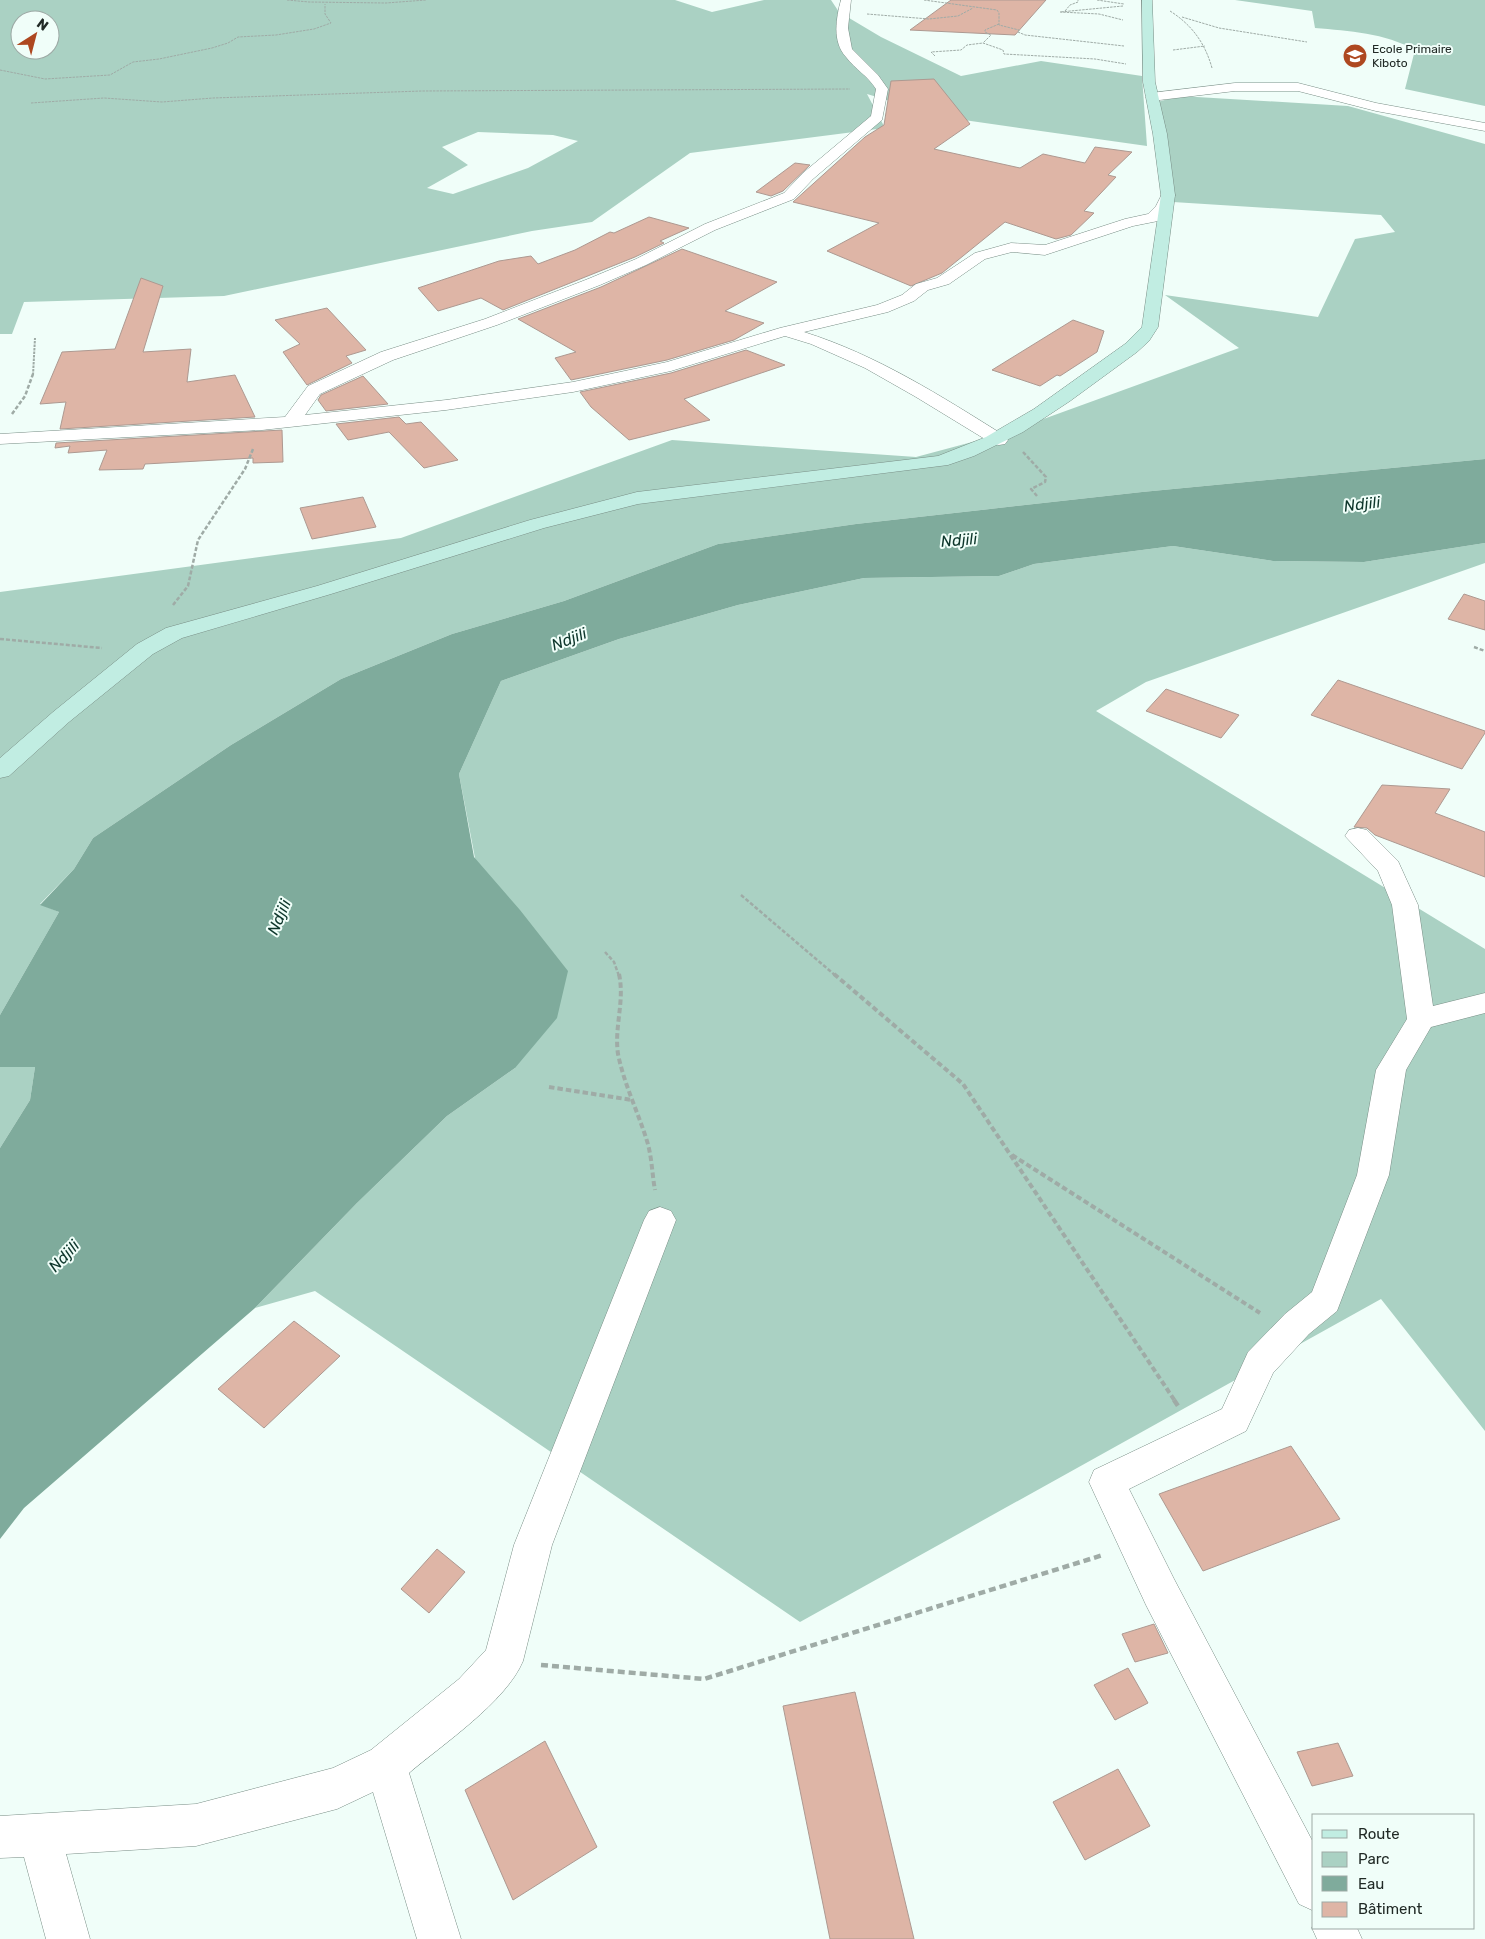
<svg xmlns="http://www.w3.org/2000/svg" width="1485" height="1939" viewBox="0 0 1485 1939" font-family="Rubik,sans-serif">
<rect width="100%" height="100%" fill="#f0fef9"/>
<path fill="#aad1c3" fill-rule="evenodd" d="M0,0H675L712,12L764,0H831L839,12L881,37L961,76L1041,61L1142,76L1147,146L943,117L867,94L885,128L690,153L592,222L532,231L224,296L24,302L12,334H0ZM20,20H50V50H20ZM478,132L553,135L578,141L528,168L453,194L427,188L468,165L442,147Z
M1235,0H1485V106L1405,89L1415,50C1385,33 1349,31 1315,28L1312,11Z
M1180,96L1348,106L1485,144V459L1142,492L856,524L718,544L564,601L452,634L341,679L231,745L93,838L74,869L40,904L59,912L0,1015V592L401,538L672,440L916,457L1002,434L1239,348L1165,295L1318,317L1355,239L1395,232L1381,215L1173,202L1157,102Z
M1485,543V563L1146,682L1096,711L1485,949V1431L1381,1299L800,1622L315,1291L255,1308L357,1203L447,1116L515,1068L459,774L501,681L619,639L738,605L864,578L999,576L1034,564L1173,546L1273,561L1364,562Z
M0,1067H35L30,1100L0,1148Z"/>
<path fill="#7fab9c" d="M1485,459V543L1364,562L1273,561L1173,546L1034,564L999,576L864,578L738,605L619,639L501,681L459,774L474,857L520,910L568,971L557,1018L515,1068L447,1116L357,1203L255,1308L24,1508L0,1539V1148L30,1100L35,1067H0V1015L59,912L40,905L74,869L93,838L231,745L341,679L452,634L564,601L718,544L856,524L1142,492Z"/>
<path fill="#deb5a6" stroke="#ad9991" d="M951,0H1046L1015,35L910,30Z
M934,79L970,124L934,149L1020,168L1043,154L1085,163L1095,147L1132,152L1108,175L1116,177L1084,211L1094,213L1071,235L1056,239L1005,222L942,273L911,286L827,251L879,223L793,202L865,137L884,125L891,81Z
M795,163L810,165L783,191L771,196L756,192Z
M649,217L689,228L660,241L664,243L635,257L503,310L481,298L438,311L418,288L499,261L531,256L538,264L575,250L610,232L614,233Z
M682,249L777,282L725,311L764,323L734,340L667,360L571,380L555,358L576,352L518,319L601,287Z
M141,278L163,286L143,352L191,349L187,382L235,375L255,417L60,429L66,402L40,404L62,352L115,349Z
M327,308L366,350L346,356L352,363L307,385L283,352L300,344L275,320Z
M1073,320L1104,331L1097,352L1060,376L1057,375L1040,386L992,370Z
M746,350L785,365L684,399L710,420L629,440L591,407L580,392L671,373Z
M363,376L388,404L326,411L318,400L321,395Z
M399,417L406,424L421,422L458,460L424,468L389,432L348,440L336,424Z
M282,430L283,462L253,463V458L145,464L143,469L99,470L107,450L68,453L70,446L55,448L56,443Z
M363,497L376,527L312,539L300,508Z
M1464,594L1485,601V630L1448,619Z
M1338,680L1485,731V733L1462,769L1311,715Z
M1166,689L1239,715L1221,738L1146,711Z
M1382,785L1450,789L1435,813L1485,832V877L1375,835L1367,828L1354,827Z
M294,1321L340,1356L264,1428L218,1389Z
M1291,1446L1340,1519L1203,1571L1159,1494Z
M437,1549L465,1572L429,1613L401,1589Z
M1154,1624L1168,1653L1135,1662L1122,1634Z
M1128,1668L1148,1703L1115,1720L1094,1685Z
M855,1692L914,1939H830L783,1706Z
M545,1741L597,1847L513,1900L465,1790Z
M1338,1743L1353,1776L1312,1786L1297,1752Z
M1118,1769L1150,1826L1085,1860L1053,1802Z"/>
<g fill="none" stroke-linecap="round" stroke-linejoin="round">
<defs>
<path id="street" d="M841,0H851L848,28L852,49L878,75L888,89L882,120L813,179L794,199L715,230L646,265L600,285L497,325L393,360L320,394L305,415L446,400L573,382L667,362L780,328L877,305L902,295L916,284L937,278L975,253L1011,243L1045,245L1125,219L1148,214L1156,206L1163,192H1173L1175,195L1170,208L1158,221L1133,226L1045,255L1012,252L985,259L949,284L928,290L914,301L888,312L804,332C877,355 941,396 1005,436L1008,440L1005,444L999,445L993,444L916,397L865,368L811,344L785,336L671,371L573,392L446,410L262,430L0,444V434L285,417L308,386L381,352L485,319L588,279L636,259L705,224L784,193L803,173L871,116L876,89C868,76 855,69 846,57C832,42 836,18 841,0Z
M1235,83H1298L1376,103L1485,123V131L1376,111L1298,91H1235L1151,101L1145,97L1151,93Z
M1358,828L1367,830L1398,861L1418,905L1433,1006L1485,993V1013L1431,1027L1406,1070L1389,1175L1337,1311L1309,1334L1273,1373L1246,1431L1129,1489L1174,1579L1314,1844V1911L1299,1904L1146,1605L1089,1482L1094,1470L1222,1409L1248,1352L1285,1314L1312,1292L1357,1175L1376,1070L1407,1019L1392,905L1378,871L1345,836L1349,830Z
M660,1207L671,1211L676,1220L552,1545L523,1661C506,1702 443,1744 409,1773L461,1939H417L373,1792L337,1809L196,1846L66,1854L90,1939H46L24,1857L0,1858V1816L196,1804L333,1768L371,1750L459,1679L486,1650L514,1545L644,1220L649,1211Z
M1314,1924V1928H1357L1362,1939H1317L1312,1928Z"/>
<path id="secondary" d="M1142,0H1152L1155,82L1167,134L1175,195L1158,327L1149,341L1137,352L1070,401L1023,432L974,456L948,465L638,504L544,528L331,594L182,638L153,654L69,722L9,776L0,778V758L53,712L137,644L166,628L317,586L530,520L637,492L938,456L986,437L1034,409L1125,344L1142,327L1161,195L1153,134L1143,82Z"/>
</defs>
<use href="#street" stroke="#798e86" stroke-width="1"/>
<use href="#secondary" stroke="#798e86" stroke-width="1"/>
<path stroke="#9faba6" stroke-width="1" stroke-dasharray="2.5 1" stroke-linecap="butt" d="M287,0L309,2L386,3L426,0
M924,0L997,10L999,13V25L1019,30L1018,32L1025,35L1124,46
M1097,0L1124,4
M1123,6L1060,12L1099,14L1123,20
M1065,11L1070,5L1078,2V0
M1170,11C1192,25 1205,43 1212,68
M867,14L929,19L958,16L973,8
M1182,17L1219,28L1307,42
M999,24L985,30V32L991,35L983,43L1003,50L1004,54L1095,59L1126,64
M1173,50L1205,46
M935,56L931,52L961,50L967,45L983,43
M0,70L45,79L110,75L133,62L159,59L212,48L228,43L238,37L276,35L314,29L331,23L325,14V4
M31,103L104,98L162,102L213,98L422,91L850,89"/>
<path stroke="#9faba6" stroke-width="2" stroke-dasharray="2.5 1" stroke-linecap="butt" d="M33,375L35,338"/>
<path stroke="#9faba6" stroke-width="2.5" stroke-dasharray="4 2" stroke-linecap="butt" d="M12,414L25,396L33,374
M1023,452L1046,477L1045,482L1031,489L1037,496
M173,605L188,586L198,540L245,469L253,449
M0,639L102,648
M1474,647L1485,651
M741,895L836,976
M605,952L614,962L619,976"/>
<path stroke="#9faba6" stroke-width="4" stroke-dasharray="5.5 3" stroke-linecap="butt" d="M619,974C625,1001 614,1027 618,1054C624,1084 638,1112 647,1141C652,1157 652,1174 655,1190
M834,974L963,1084L1175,1401
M549,1087L632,1100
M1012,1155L1260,1313"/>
<path stroke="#9faba6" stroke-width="4.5" stroke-dasharray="7 4" stroke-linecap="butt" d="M1174,1400L1180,1409
M541,1665L704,1679L1103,1555"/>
<use href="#street" fill="#fff" fill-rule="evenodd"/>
<use href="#secondary" fill="#c1ede2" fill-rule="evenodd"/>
</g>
<defs>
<symbol id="school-disc" viewBox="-11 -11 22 22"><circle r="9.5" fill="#ae4820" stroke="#f0fef9"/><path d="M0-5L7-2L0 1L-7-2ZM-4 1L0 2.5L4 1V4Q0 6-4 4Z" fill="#fff"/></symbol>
</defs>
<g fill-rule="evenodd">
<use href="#school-disc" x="1341" y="42" width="28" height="28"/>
</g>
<g text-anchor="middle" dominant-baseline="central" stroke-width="4" stroke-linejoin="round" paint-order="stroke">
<g font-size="12" fill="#212a26" stroke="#f0fef9" text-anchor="start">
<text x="1372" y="49">Ecole Primaire<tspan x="1372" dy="14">Kiboto</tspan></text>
</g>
<g font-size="16" font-style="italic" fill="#0e372c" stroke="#f0fef9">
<text transform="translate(1362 504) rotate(-7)">Ndjili</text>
<text transform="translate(959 540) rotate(-5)">Ndjili</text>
<text transform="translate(569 639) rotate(-21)">Ndjili</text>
<text transform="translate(279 917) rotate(-67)">Ndjili</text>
<text transform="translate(64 1256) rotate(-47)">Ndjili</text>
</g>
</g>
<rect x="1312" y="1814" width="162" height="115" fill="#f0fef9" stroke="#9da9a5"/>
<rect x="1322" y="1830" width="25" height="8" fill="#c1ede2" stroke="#9da9a5"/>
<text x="1358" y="1839" font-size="15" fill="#212a26">Route</text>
<rect x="1322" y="1852" width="25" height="15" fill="#aad1c3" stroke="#9da9a5"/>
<text x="1358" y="1864" font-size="15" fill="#212a26">Parc</text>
<rect x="1322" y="1876" width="25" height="15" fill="#7fab9c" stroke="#9da9a5"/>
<text x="1358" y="1889" font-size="15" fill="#212a26">Eau</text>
<rect x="1322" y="1902" width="25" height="15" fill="#deb5a6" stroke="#9da9a5"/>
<text x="1358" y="1914" font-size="15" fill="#212a26">Bâtiment</text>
<g transform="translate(35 35) rotate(36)"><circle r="24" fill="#f0fef9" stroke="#9da9a5"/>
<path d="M0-4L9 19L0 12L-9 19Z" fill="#ae4820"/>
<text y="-8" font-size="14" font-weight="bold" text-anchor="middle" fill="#212a26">N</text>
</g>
</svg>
